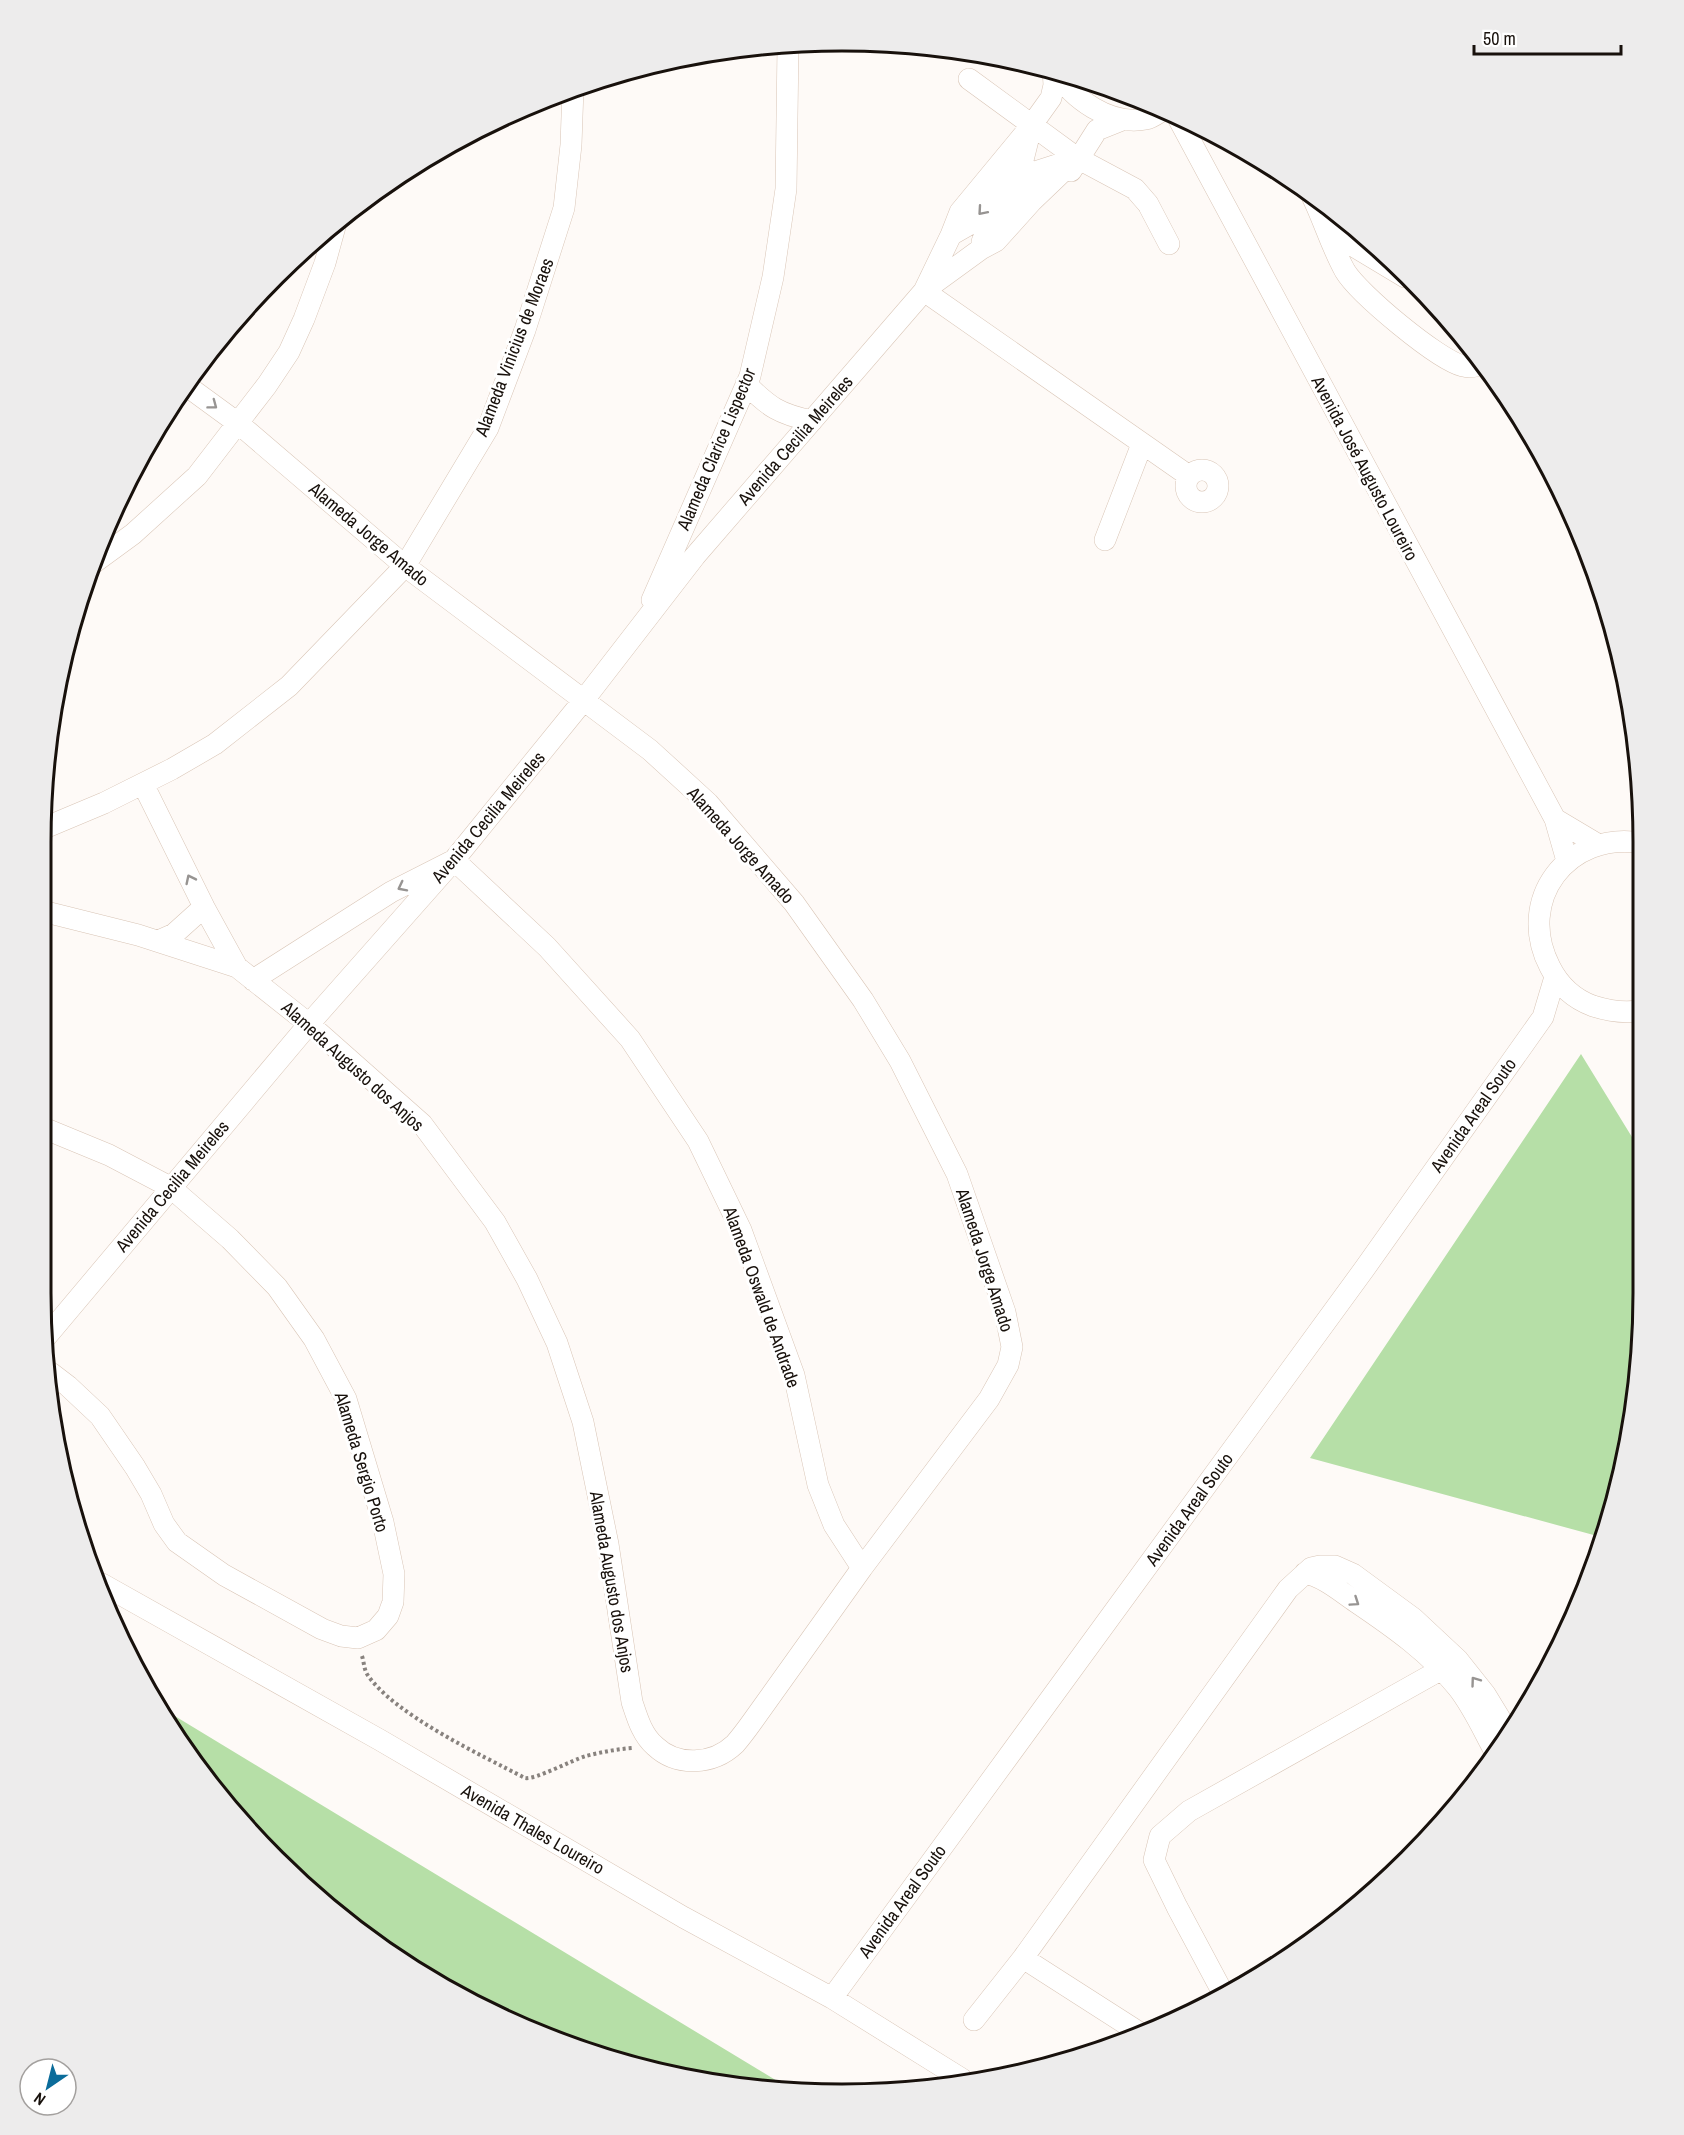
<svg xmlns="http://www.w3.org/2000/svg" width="1684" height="2135" viewBox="0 0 1684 2135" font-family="'Archivo Narrow',sans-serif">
<rect width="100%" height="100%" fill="#fefaf7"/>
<path fill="#b6dfa7" d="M1581,1054L1643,1155V1293L1628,1449L1601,1537L1310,1458Z
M155,1704L787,2087L634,2067L441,1987L275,1859Z"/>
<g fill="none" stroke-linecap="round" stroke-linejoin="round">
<defs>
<path id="minor" d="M1055,70C1072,99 1110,126 1146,119C1152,118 1158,113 1163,110
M969,79L1077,158L1135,189L1148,204L1169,244
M1177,116L1555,819L1567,861
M1071,171L1097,130L1122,120
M1311,194C1324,220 1331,246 1345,271C1359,294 1438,360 1463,366C1470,368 1475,367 1481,364
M1327,222L1345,241L1405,277
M951,235L972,223L1022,164L1030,132
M982,242L986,232L1035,172L1069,161
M926,289L981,249L996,241L1032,201L1077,158
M924,291L1189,476
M746,384C769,407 779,414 812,421
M1186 486a16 16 0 1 1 32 0a16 16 0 1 1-32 0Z
M1105,540L1142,444
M92,564L133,534L197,476L267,385L289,352L304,319L325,263L336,223
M652,600L750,376L773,277L786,189L788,46
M143,784L204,907L237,967
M1555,819L1597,844
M42,829L104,803L172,769L215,744L289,686L405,566L488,428L525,330L564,208L571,145L573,88
M1642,843C1568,830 1515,900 1550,967C1559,985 1574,999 1593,1006C1609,1011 1626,1014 1643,1010
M42,911L138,935L237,967L309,1024L422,1124L495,1222L527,1279L557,1343L583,1422L608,1544L632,1702C637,1717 642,1735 655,1746C677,1767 713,1765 735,1744C741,1737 747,1729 752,1722L862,1568L989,1399L1008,1365L1012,1347L1005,1312L957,1174L900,1061L863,1000L794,903L708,803L650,750L405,566L239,424L187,386
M158,941L174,934L204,907
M253,980L391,892L454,860L547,947L630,1039L698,1141L741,1230L794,1375L818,1485L834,1525L862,1568
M41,1127L109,1155L170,1187L230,1239L277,1287L314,1339L346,1399L383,1522L394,1574L393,1602L388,1616L376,1630L358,1638L341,1636L322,1629L224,1575L177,1542L164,1524L151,1494L135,1467L100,1416L68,1386L51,1373
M46,1337L309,1024L454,860L583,701L695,556L924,291L951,235L960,212L1031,126L1051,98L1054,85L1053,69
M1305,1573C1324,1577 1341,1592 1356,1602C1393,1627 1430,1653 1458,1688C1473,1707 1483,1730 1495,1752
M102,1584L380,1740L683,1917L832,1998L962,2079
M1023,1958L1137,2031
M1224,1995L1177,1907L1154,1860L1160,1836L1189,1811L1458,1660
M832,1998L1365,1268L1543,1017L1555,977
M974,2020L1023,1958L1288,1589L1311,1568L1320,1566H1335L1353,1574L1413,1618L1458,1660L1485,1694L1507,1730"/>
</defs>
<use href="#minor" stroke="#d9c5b6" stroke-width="22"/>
<path stroke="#88827e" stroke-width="4" stroke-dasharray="3 3" stroke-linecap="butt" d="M362,1656C364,1662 364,1669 367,1674C393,1714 481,1755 525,1778C535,1780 572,1760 586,1756C602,1752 617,1749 633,1748"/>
<use href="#minor" stroke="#fff" stroke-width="21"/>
</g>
<defs><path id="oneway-chevron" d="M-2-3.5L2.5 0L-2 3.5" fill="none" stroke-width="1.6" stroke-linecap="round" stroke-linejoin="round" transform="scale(1.5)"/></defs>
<g stroke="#979492">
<use href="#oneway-chevron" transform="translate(982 211) rotate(131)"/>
<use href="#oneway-chevron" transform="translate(213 405) rotate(37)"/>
<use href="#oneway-chevron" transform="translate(190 879) rotate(-116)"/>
<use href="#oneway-chevron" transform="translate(402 887) rotate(153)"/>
<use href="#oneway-chevron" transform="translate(1355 1602) rotate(34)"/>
<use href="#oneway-chevron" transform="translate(1475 1681) rotate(-126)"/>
</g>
<g text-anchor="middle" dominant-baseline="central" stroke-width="6" stroke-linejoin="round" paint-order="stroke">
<g font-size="18" fill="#18110c" stroke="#fff">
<text transform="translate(514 347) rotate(-69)">Alameda Vinicius de Moraes</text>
<text transform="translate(795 440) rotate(-49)">Avenida Cecilia Meireles</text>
<text transform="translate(716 449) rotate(-67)">Alameda Clarice Lispector</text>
<text transform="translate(1365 468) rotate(62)">Avenida José Augusto Loureiro</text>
<text transform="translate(369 534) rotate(40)">Alameda Jorge Amado</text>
<text transform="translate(488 817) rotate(-50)">Avenida Cecilia Meireles</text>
<text transform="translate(741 845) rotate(48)">Alameda Jorge Amado</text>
<text transform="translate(353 1066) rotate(42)">Alameda Augusto dos Anjos</text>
<text transform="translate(1473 1115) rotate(-55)">Avenida Areal Souto</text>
<text transform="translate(172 1186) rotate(-50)">Avenida Cecilia Meireles</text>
<text transform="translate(985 1260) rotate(72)">Alameda Jorge Amado</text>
<text transform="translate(762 1297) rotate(70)">Alameda Oswald de Andrade</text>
<text transform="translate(362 1462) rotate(73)">Alameda Sergio Porto</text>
<text transform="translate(1189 1509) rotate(-54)">Avenida Areal Souto</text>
<text transform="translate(612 1582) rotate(80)">Alameda Augusto dos Anjos</text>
<text transform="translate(533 1829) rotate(30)">Avenida Thales Loureiro</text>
<text transform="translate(902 1901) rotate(-54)">Avenida Areal Souto</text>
</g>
</g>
<path d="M0 0H1684V2135H0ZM842 51H842A791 791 0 0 1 1633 842V1293A791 791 0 0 1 842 2084H842A791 791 0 0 1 51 1293V842A791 791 0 0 1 842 51Z" fill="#edecec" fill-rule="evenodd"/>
<path fill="none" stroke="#18110c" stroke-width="3" d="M842 51H842A791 791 0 0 1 1633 842V1293A791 791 0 0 1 842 2084H842A791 791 0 0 1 51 1293V842A791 791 0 0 1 842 51Z"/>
<g transform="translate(48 2087) rotate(215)"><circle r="28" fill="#ffffff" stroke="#a3a09e" stroke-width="1.5"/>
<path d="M0-4.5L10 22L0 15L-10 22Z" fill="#0b6c9a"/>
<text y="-9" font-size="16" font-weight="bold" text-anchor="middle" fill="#18110c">N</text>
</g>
<path d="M1474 45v9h147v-9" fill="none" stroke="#18110c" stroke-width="3"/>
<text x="1483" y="45" font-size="18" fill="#18110c" stroke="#ffffff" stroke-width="4.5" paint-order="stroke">50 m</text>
</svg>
